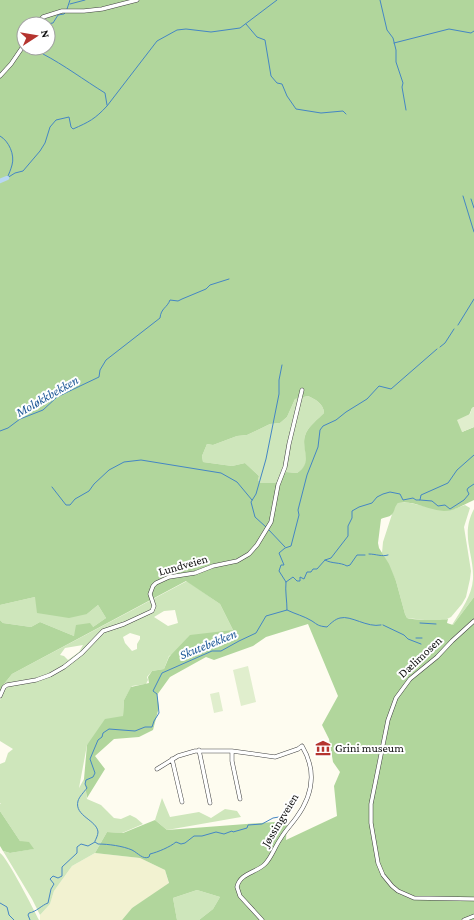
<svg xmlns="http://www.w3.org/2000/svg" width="474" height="920" viewBox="0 0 474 920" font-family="'Crimson Pro',serif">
<rect width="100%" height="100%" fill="#fefcf0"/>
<path fill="#f2f2d1" d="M95,853L140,858L165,870L169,884L132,908L122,920H40V915L50,904L54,891L72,866Z"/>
<path fill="#cee6bb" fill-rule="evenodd" d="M308,396C315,399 324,404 324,413C318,419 309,426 306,433C299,449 316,461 297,473L286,472L276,483H260L258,480L259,476L245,463L232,466L203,462L202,456L207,444L213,445L237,436L247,435L270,424L280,423L287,417L295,399Z
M398,503H410L437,509H454L465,505L470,508L464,527L471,571L470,579L466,597L462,604L451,617L443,621H434L407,618L405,614L396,581L382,553L383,542L395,505Z
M474,509V597L453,625H452C461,610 472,596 473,579C474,552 460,536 474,509Z
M187,581L220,604L233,630L169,656L164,669L152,671L147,677L148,680L146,684L132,686L124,700L123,716L87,745L79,788L84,779L87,799L101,805L114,818L121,819L130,815L136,818L143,824L122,833L107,832L95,853L72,866L54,891L50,904L40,915L32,899L3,851L10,853L33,849L20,841L0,811V804L1,803H0V764L5,762L8,753L13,749L0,741V700L3,693L1,692L4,684L12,674ZM175,610L178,623L168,626L154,617L164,611ZM130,633L140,636V639L137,644V649L132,651L125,643L123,637ZM83,645L79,652L68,660L64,656L60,655L65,648Z
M35,597L87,614L98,605L106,618L93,627L74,636L40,622L31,627L3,623L0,620V605Z
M162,798L170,817L199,812L211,818L225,809L237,811L241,817L167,830L155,820Z
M0,853C7,857 34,910 39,920H0Z
M197,890L220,897L213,909L199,920H177L173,898Z"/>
<path fill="#b1d69c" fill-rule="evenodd" d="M0,0H474V407L472,408L462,432L474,427V500C465,504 455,511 444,511C428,510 414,500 398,503C395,506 395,509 393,513C391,517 385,517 381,519L378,543L379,548L389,564L396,581L405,614L407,618C413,620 442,621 448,619L447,623L453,625L474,597V920H199L213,909L220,897L197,890L173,898L177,920H122L132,908L169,883L165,870L140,858L95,853L107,832L123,833L155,820L167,830L287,821L286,840L337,816L334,786L340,772L333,762L329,739L322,725L338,696L308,624L266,637L253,646L214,660L206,657L170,677L157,695L159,707L153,730L139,737L114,739L95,756L105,769L87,798L84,779L87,745L105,719L123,716L124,700L131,687L149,683L148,677L152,671L164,669L169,657L190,635L233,630L220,604L186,581L12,674L4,684L0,697V620L3,623L31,627L40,622L74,636L76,625L90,623L93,627L106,618L98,605L87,614L69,618L37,613L35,597L0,605ZM24,24H48V48H24ZM308,396C315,399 324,404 324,413C318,419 309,426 306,433C299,449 315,461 297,473L286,472L276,483H260L258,480L259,476L245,463L232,466L203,462L202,456L207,444L213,445L237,436L247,435L270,424L280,423L287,417L295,399Z
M0,811L20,841L29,842L34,849L10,853L3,851L0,846Z"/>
<path fill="#e0eecd" d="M474,407V427L462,432L457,420L470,414L472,408Z
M248,666L256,702L241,706L233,670Z
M219,692L223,711L214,713L210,694Z"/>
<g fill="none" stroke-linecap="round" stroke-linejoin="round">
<path stroke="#4486c4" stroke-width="1" d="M380,0L387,30L393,38L396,50V62L403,83L402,87L406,110
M70,4L85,0
M67,9L70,0
M46,24L53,23L58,15L64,14L66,12
M246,24L257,37L265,40L271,76L277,83L282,84L287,96L296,109L321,113L343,111L346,114
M394,43L449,29L471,33L474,31
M43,48V54C64,65 84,80 105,93L107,105
M0,136C9,141 15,155 12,165C11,169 9,174 7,178
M7,178L15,173L23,171L40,151L45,143L50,127L56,120L69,117L71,127L73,129C89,122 95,119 107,106L157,41L177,30L186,29L211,32L240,28L277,0
M463,196L474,232
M471,199L474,208
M458,325L474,299
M440,347L445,343L454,329
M0,431L8,428L20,419L43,410L57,397L99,377L100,370L106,360L160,318C161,308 167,308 170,300L178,301L182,299L206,289L210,285L229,279
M52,487L66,505H70L75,499L89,491L94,484L109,470L124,462L141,460L221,473L237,482L252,500
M420,500L432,501L438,506L445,505L450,509L464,500L469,494L467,490L468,488L474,484
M266,527L255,517L251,502L256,494L266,459L279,394V380L282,365
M268,529L285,547
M369,554C376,554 382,557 388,555
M325,560C332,564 340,562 347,566L350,565L357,555H365
M286,582L293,577L297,581H300V577L304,579L307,572H311L313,569H317L325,560L331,558L348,536V526L352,518V511L359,507L372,503L377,497L383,494L390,492L400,494L403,500L413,498L416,500H420L421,495L448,483L457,470L474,455
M287,610C295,614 304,616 312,621C318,625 318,626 327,627C330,624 335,619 340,618C351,615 367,628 381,625
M420,623L436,624
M383,625L404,635L408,639L421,644
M416,638H422
M95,841C96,839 98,835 98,832C97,820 74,816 78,801C79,797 84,792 87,788L85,784L86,780L93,777L95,773L90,759L98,740L102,737L103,733L109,729L135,731L145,727H152L154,721L159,713L157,694L153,691L162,673L212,651H221L239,641L256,633L266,616L287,610C287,601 285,591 286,582L279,571L281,565H284L279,553L285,548L291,546L299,515L298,510L307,475L318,447L320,430L323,426L336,420L346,412L367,399L379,386L391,389L437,349
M95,842L98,844C108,844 123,846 132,850C138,853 143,860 149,857L150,854C158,852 170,847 176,842L181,844L185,843L194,836H202L216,832L224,834L232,831L233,832L247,828L248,825L262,824L273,818L279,817
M0,903L7,907L9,915L14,920
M30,920L28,915L29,913C36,912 42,905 48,903L51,889L54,884L50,879L53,876L58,878L62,876V867L77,853V847L81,844L88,846L95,842"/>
<path stroke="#b8d7f2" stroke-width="4.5" d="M0,181L7,178"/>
<defs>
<path id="minor" d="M36,24L43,17L62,11H84L102,9L137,0
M0,76L11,64L24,45
M474,621L452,641L437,657L410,679L396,698L388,720L371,804V823L378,863L383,875L392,886L398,891L414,898L474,899
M0,696L4,687L7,685L36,680L50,675L64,667L82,653L103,631L124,624L152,611L154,606L150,594L153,586L156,583L169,577L195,573L213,566L237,561L249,554L257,545L271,522L278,485L285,467L289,444L302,390
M199,750L210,803
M232,751V761L240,799
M172,759L182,802
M157,769L178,756L195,751H232L275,757L298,749L302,746C317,771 313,795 296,818C291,825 285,831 281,838C275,846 272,857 265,864C256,873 240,873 237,887L240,896L262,920
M464,920L474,916"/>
</defs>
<use href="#minor" stroke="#414141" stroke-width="4.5"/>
<use href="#minor" stroke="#fff" stroke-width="3.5"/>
</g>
<defs>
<symbol id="museum-bare" viewBox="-9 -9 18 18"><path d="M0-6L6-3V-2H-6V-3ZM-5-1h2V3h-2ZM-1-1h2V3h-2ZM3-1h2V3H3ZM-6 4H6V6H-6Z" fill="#b5342f" stroke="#fff" stroke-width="2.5" paint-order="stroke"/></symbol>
</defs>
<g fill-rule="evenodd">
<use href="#museum-bare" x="312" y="737" width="22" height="22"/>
</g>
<g text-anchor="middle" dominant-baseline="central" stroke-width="4" stroke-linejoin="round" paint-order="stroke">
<g font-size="12" fill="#0e0e0e" stroke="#fff">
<text transform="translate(183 565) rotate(-16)">Lundveien</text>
<text transform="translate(420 657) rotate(-43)">Dælimosen</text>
<text transform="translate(280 820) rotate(-59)">Jøssingveien</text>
</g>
<g font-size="12" fill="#0e0e0e" stroke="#fff" text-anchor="start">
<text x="335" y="748">Grini museum</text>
</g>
<g font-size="13" font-style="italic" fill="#1f5998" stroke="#fff">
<text transform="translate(47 396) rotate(-30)">Moløkkbekken</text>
<text transform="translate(208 644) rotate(-22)">Skutebekken</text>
</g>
</g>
<g transform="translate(36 36) rotate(78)"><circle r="19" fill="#ffffff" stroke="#9f9f9f"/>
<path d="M0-3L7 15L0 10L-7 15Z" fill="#b5342f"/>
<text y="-6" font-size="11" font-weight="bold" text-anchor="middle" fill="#0e0e0e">N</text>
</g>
</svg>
